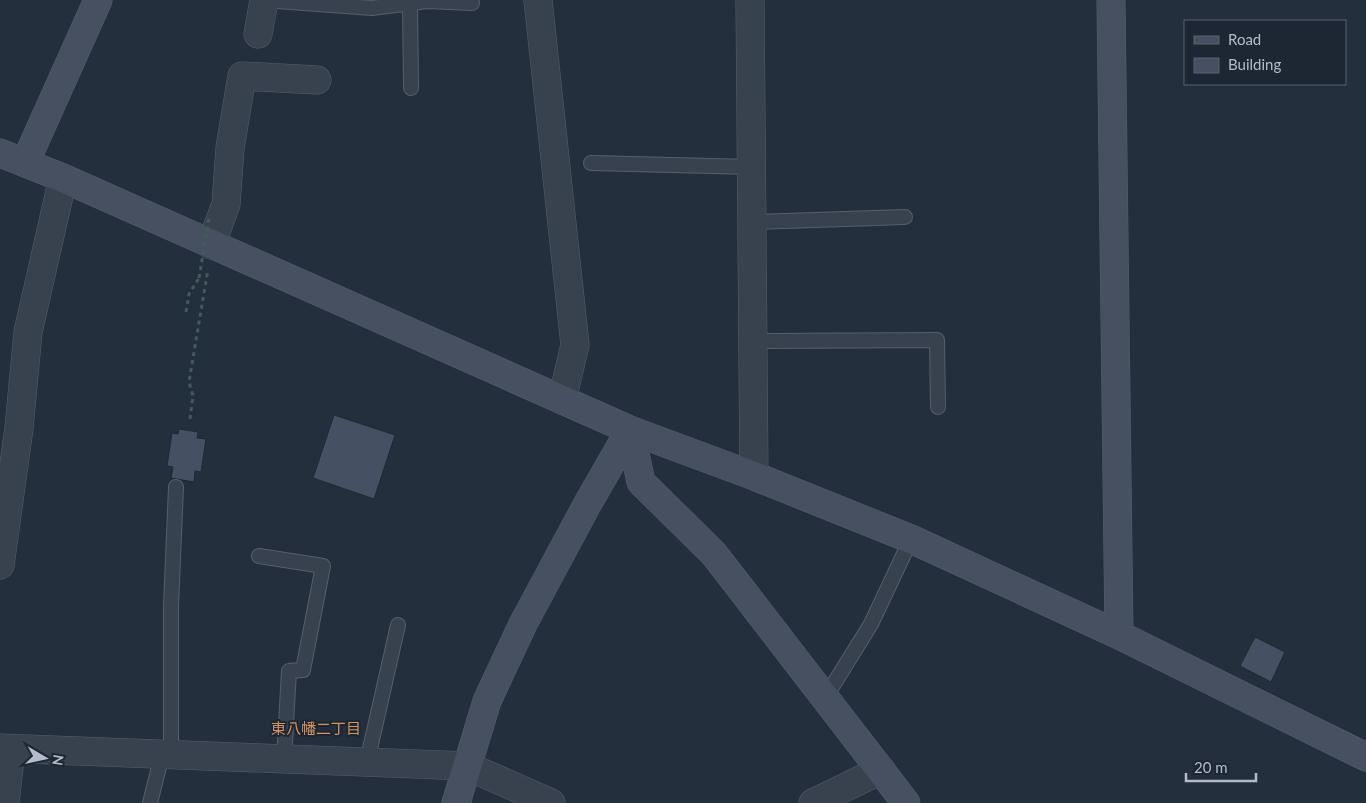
<svg xmlns="http://www.w3.org/2000/svg" width="1366" height="803" viewBox="0 0 1366 803" font-family="Lato,'Noto Sans JP',sans-serif">
<rect width="100%" height="100%" fill="#242f3e"/>
<path fill="#455162" stroke="#1f2835" d="M334,415L395,435L374,499L313,478Z
M179,429L198,432L197,438L206,439L201,472L195,471L194,482L171,478L173,467L167,466L172,433L178,434Z
M1255,637L1285,652L1271,682L1240,666Z"/>
<g fill="none" stroke-linecap="round" stroke-linejoin="round">
<defs>
<path id="lane" d="M264,0L372,8L427,1L472,3
M410,3L411,88
M591,163L752,167
M752,222L905,217
M753,341L937,340L938,407
M259,556L323,566L303,670L289,671L284,759
M825,698L871,624L911,539
M171,755V606L176,487
M367,762L398,625
M150,803L162,755"/>
<path id="street" d="M538,0L575,345L562,400
M750,0L754,476
M258,34L264,0
M211,245L226,204L230,148L242,76L317,80
M0,565L19,428L28,332L63,178
M0,748L467,766L551,803
M5,803L11,749
M813,803L881,770"/>
<path id="secondary" d="M1111,0L1119,635
M0,153L63,178L630,430L754,476L911,539L1119,635L1366,757
M25,163L98,0
M630,430L641,482L714,554L906,803
M456,803L487,701L523,624L588,503L630,430"/>
</defs>
<use href="#lane" stroke="#565f6c" stroke-width="16"/>
<use href="#street" stroke="#565f6c" stroke-width="29"/>
<use href="#secondary" stroke="#565f6c" stroke-width="29"/>
<path stroke="#44595c" stroke-width="3" stroke-dasharray="4 4" stroke-linecap="butt" d="M186,312L189,294L199,278
M190,419L193,396L189,382L208,269"/>
<use href="#lane" stroke="#38414e" stroke-width="14"/>
<use href="#street" stroke="#38414e" stroke-width="28"/>
<use href="#secondary" stroke="#465061" stroke-width="28"/>
<path stroke="#44595c" stroke-width="3" stroke-dasharray="4 4" stroke-linecap="butt" d="M199,278L209,218"/>
</g>
<g text-anchor="middle" dominant-baseline="central" stroke-width="4" stroke-linejoin="round" paint-order="stroke">
<g font-size="15" fill="#d59563" stroke="#1d2633">
<text x="316" y="728">東八幡二丁目</text>
</g>
</g>
<rect x="1184" y="20" width="162" height="65" fill="#1d2633" stroke="#59626f"/>
<rect x="1194" y="36" width="25" height="8" fill="#465061" stroke="#59626f"/>
<text x="1228" y="45" font-size="15" fill="#b4bcc9">Road</text>
<rect x="1194" y="58" width="25" height="15" fill="#455162" stroke="#59626f"/>
<text x="1228" y="70" font-size="15" fill="#b4bcc9">Building</text>
<g transform="translate(45 758) rotate(99)" stroke="#1d2633" stroke-width="4" paint-order="stroke">
<path d="M0-4L9 19L0 12L-9 19Z" fill="#b4bcc9"/>
<text y="-8" font-size="14" font-weight="bold" text-anchor="middle" fill="#b4bcc9">N</text>
</g>
<path d="M1186 773v8h70v-8" fill="none" stroke="#b4bcc9" stroke-width="2.5"/>
<text x="1194" y="773" font-size="15" fill="#b4bcc9" stroke="#1d2633" stroke-width="4" paint-order="stroke">20 m</text>
</svg>
